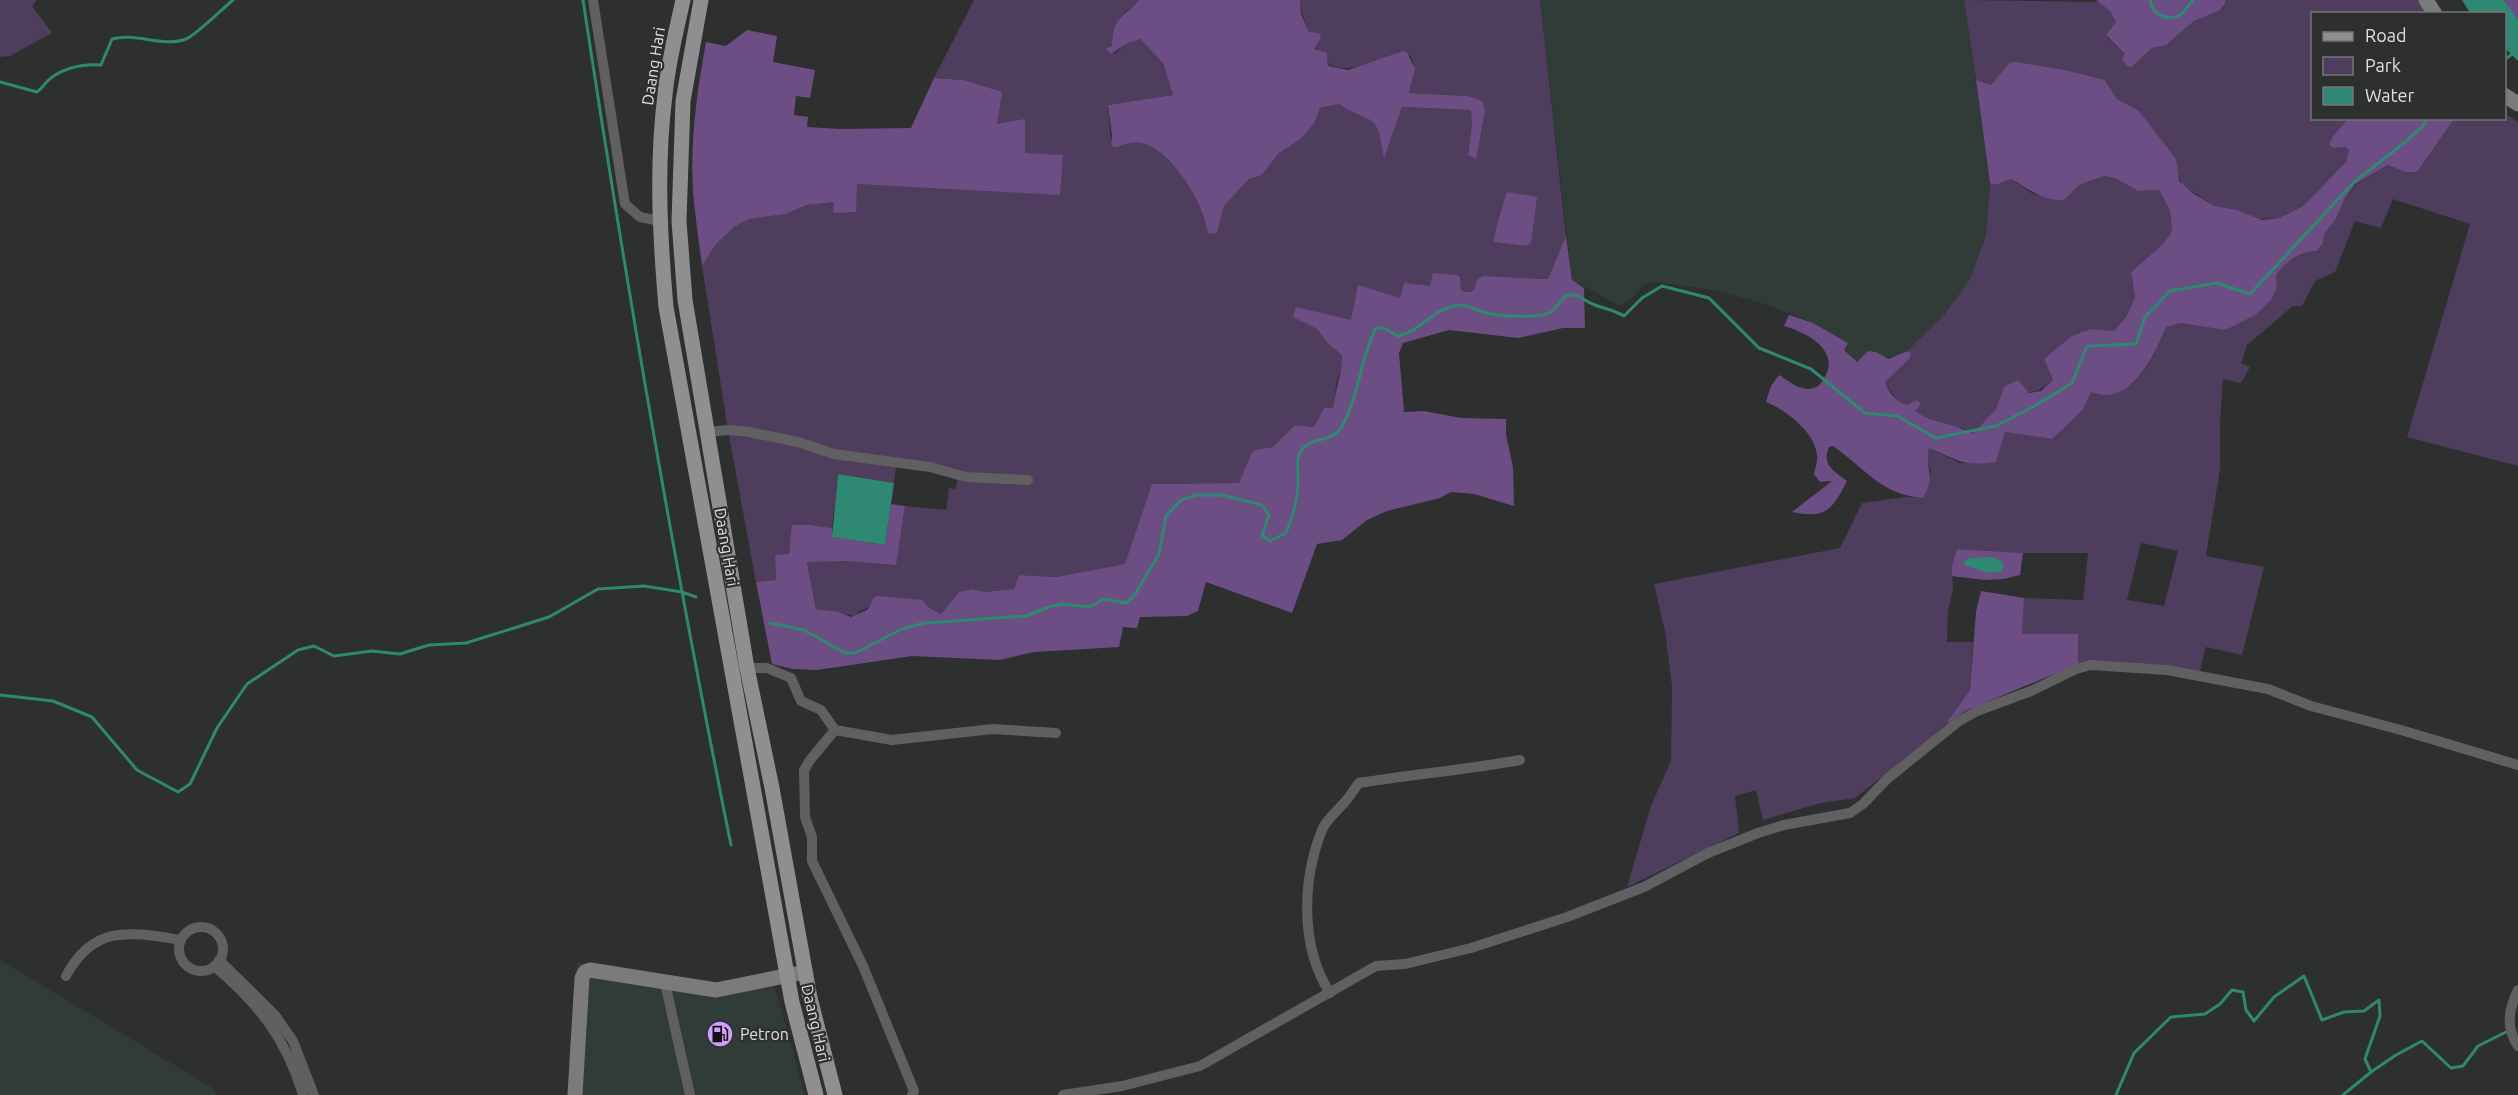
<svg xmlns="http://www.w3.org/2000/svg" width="2518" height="1095" viewBox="0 0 2518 1095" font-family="Ubuntu,sans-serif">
<rect width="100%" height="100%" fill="#2d302f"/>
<path fill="#313b38" d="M1540,0H1964L1990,183L1986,235L1970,279L1944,315L1907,351L1889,359L1876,352L1857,362L1843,349L1847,342L1813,323L1762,303L1714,290L1653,282L1644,285L1629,301L1620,306L1572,280Z
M0,960L211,1087L217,1095H0Z
M577,962L715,982L771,973L805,1095H568Z"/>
<path fill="#4e3d5c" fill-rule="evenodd" d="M0,0H37L32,6L52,33L10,56L0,57Z
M974,0H1140C1120,17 1113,19 1112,46L1105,49L1115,53L1126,44L1140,39L1163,63L1173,95L1108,105L1111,144L1114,148C1123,145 1133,141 1142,143C1171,149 1205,205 1208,233H1217L1224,206L1249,179L1262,175L1278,154L1302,138L1315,122L1320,108L1339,104C1374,127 1376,108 1384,157L1402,107L1472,110V124L1468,154L1485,110L1468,96L1409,93C1412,81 1420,56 1403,51C1365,64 1327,88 1310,36C1306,23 1301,14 1300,0H1540L1566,236L1548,279L1483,276L1477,281L1474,289L1471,292L1461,291L1460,277L1400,298L1351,320L1294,317L1317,329L1328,344L1342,355L1343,364L1337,380L1333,408H1324L1315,427L1295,425L1273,447L1255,451L1239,483L1152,484L1126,564L1056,577L1019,575L1014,589L985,592L972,589L959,592L941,614L928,607L877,596L873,598L871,606L858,612L856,616L816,609L807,561H844L895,565L905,506L946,510L949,488L956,489L958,477L896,465L894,483L838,474L832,528L810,525L789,555H775L776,580L756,582L728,430L702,266L714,245L734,227L749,219L786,214L807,205L834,202L857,184L956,188L1025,153L996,124L963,80L934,78ZM1507,193L1531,243L1526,246L1493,242L1499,217Z
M1964,0L2100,2L2110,11L2117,23L2106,36L2125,54L2132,67L2152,48L2166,45L2194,21L2219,11L2225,5V0H2421L2429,13L2312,14V118L2348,119L2333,136L2334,148L2345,147L2349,150L2346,162L2303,206L2279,218L2256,219L2237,210L2215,206L2182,185L2176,170L2139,112L2117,99L2105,80L2065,70L2009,63L1991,85L1976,80Z
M2505,114L2518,122V466L2407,437L2470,224L2393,199L2381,228L2355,221L2335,272L2315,281L2302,306H2293L2247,345L2241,363L2250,367L2241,383L2223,379L2220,422V469L2206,556L2264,567L2242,655L2206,647L2199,674L2078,664V634H2022L2024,598L2083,600L2088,553H2023L1957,549L1952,565L1953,589L1948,611L1947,642H1973L1970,690L1945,725L1916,750L1855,798L1821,803L1763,820L1756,790L1735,796L1739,833L1627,887L1651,806L1671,761L1672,686L1665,631L1654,584L1840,548L1862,503L1905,497L1923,498L1931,472L1927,459L1929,448L1960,463L1996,462L2005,432L2052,439L2083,410L2091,392C2100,391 2110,392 2119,390C2144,384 2157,347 2166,327L2179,323L2225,330L2277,287L2276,275C2289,260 2297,252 2317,251L2322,245L2325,233L2336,219L2345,198L2356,184L2388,165L2405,172H2417L2454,119L2504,118ZM2141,543L2178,551L2164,606L2127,600Z
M2104,176L2115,178L2138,191L2159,190L2170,211L2172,231L2164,243L2131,272L2135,297L2126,317L2114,331L2091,329L2044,359L2053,380C2033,397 2029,393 2004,387L1997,409L1973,434L1962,428L1941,423L1922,416L1899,403L1884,382L1910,358L1911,353L1907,351L1944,315L1970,279L1986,235L1990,183L1996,185L2011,179L2033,194L2064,200L2079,185Z"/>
<path fill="#6c4e84" d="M1139,0H1300L1301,14L1309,32L1319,33L1321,37L1314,49L1327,53V62L1329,66L1348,70L1403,51L1407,52L1415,69L1409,93L1468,96L1482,101L1485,110L1476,159L1468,155L1472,124L1471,110L1402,107L1384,158C1376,108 1375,128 1339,104L1320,108L1315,122L1302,138L1278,154L1262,175L1249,179L1224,206L1217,233L1208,234C1205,205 1171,149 1142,143C1133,141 1123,145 1114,148L1111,144L1112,135L1108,105L1173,95L1163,63L1140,39L1126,44L1111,54L1105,49L1112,46C1113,16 1121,20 1139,0Z
M2096,0H2225V4L2219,11L2194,21L2166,45L2152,48L2132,67L2127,66L2122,59L2125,54L2106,35L2116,22L2110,11Z
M2504,0H2518V20L2516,19Z
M747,30L777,36L773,62L815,70L810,98L796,96L794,115L808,117L807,127L841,129L911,128L934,78L963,80L1002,92L997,124L1025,119V153L1063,155L1060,195L857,184L856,212L833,213L834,202L807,205L786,214L749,219L734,227L715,245L702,266C699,241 695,216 693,191C690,141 697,91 706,42L726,46Z
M2015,62L2065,70L2105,80L2117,99L2139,111L2176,159L2179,181L2194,194L2215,206L2237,210L2262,220L2279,218L2303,206L2346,162L2349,150L2345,147L2334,148L2329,145L2333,136L2348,119H2454L2417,172H2405L2388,165L2355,184L2345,198L2336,219L2325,233L2322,245L2317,251C2297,252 2289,260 2276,275L2277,287L2271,300L2255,315L2225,330L2180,323L2166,327C2156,351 2137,395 2105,395C2101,395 2095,393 2091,392L2083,410L2052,439L2005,432L1996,462C1963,467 1958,460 1929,448C1924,471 1937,472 1923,498C1881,495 1865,468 1833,446L1829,447C1821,465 1835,472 1847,481C1832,510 1826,519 1792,512L1832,481L1820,482L1814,474C1815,469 1818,461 1817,455C1815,432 1786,410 1766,402L1771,386L1779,375C1787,380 1798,389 1808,389C1816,389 1820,385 1823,380C1843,351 1806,332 1784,326L1789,315L1813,323L1848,343L1844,350L1857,362L1868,351L1876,352L1889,359L1907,351L1911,353L1910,358L1885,382C1889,393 1896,402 1907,405L1917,400L1921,404L1915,411C1933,424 1955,423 1973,434L1996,409L2004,387L2018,380L2029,393L2041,391L2053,380L2044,359L2072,336L2091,329L2114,331L2126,317L2135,297L2131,272L2164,243L2172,231L2170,211L2159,190L2138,191L2115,178L2104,176L2079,185L2064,200C2042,201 2029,189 2011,179L1996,185L1990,183L1976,80L1991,85L2009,63Z
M1507,192L1537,197L1531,243L1526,246L1493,242L1499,217Z
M1566,236L1572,280L1584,288L1585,328H1563L1518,338L1449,330L1403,343L1399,353L1404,412L1424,411L1461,418L1506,419V435L1513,467L1514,506L1474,494L1451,492L1440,498L1387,511L1367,520L1342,540L1317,544L1292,613L1206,582L1198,611L1187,616L1140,617L1137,628L1123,627L1119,647L1034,652L999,660L912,656L817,670L793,669L772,664L756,582L776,580L775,555L789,554L792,525H810L832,528L833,537L885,545L891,504L905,506L896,565L844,561L807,562L816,609L839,612L851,617L867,610L870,606L873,598L877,596L922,600L928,607L941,614L959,592L972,589L985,592L1014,589L1019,575L1056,577L1125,564L1152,484L1239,483L1252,453L1255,450L1273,447L1295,425L1314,427L1324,408H1333C1335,392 1343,368 1342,355L1328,344L1317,329L1293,317L1296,307L1351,320L1358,285L1400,298L1404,283L1430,286L1433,273L1457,275L1460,277L1461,291L1471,292L1474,289L1477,280L1483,276L1548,279Z
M1957,549L2023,553L2020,575L2004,579L1984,580L1952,576V565Z
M1981,591L2024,598L2022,634H2078V664L1965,711L1945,725L1970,690L1976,612Z"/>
<path fill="#2f8871" d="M2462,0H2504L2518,20V61L2505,48L2504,14L2470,13Z
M838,474L894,483L885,545L832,537Z
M1992,557L2002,561L2004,566L2001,571L1988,573L1965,565L1964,561L1970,558Z"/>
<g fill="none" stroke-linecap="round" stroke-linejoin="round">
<path stroke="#2f8871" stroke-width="3" d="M583,0C626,283 674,564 731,845
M2150,0C2152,14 2167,22 2180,15C2185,12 2189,4 2193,0
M2504,60L2518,50
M0,82L37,92C43,88 45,82 51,78C66,67 82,64 101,65L112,39C135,32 163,48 186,39C196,35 223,8 233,0
M770,623L804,630L845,653H855L902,629L925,623L1026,616L1046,608L1061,604L1090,607L1104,599L1126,603L1134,596L1159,554L1166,516L1181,500L1197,495H1222L1262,505L1269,515L1262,535L1270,541L1286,533C1293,517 1297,502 1298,485C1299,474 1295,462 1300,453C1309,435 1331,444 1341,428C1359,397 1360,359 1376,328H1384L1398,336C1420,332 1434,307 1459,305C1468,304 1477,311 1486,313C1498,316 1541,319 1551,312C1556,308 1561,300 1567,295C1580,294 1584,301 1595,305C1606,309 1614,310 1624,316L1642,298L1662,286L1709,298L1759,348L1811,369L1865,413L1897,416L1936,438L1996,426L2031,408L2072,383L2087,346L2136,344L2145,317L2170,291L2216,283L2250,294L2354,182L2404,143L2423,126L2427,118
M0,695L53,701L92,717L137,770L178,792L190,784L217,728L247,684L298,650L314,646L334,656L372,651L400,654L429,645L466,643L549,617L598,589L644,586L682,592L696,597
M2116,1095L2134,1053L2171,1017L2205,1014L2220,1004L2232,990L2243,992L2246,1010L2254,1021L2274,997L2304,976L2322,1020L2344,1012L2364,1011L2379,1000L2380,1016L2365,1059L2371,1072L2396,1055L2422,1041L2451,1068L2463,1066L2478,1046L2506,1032
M2343,1095L2371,1072"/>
<path stroke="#605f61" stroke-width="10" d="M593,0L625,204L640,217L660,221
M708,432L728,430L749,432L798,442L834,454L930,467L966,477L1028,480
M747,668H767L791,678L801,701L821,710L835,730
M179 949a22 22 0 1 1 44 0a22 22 0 1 1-44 0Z
M219,960L275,1015L293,1041L314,1095
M214,966C259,1004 286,1038 303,1095
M66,976C94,924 130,932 181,940
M665,983L690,1095
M2518,990C2509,1009 2505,1027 2518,1046
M1330,993C1300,947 1302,880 1322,830C1326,820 1335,813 1342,805C1349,799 1353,790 1359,783C1412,774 1466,770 1520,760
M912,1095L914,1091L863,966L812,861V837L805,817L804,770L810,760L835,730L892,740L993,729L1056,733
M1063,1095L1122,1086L1200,1066L1376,966L1405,964L1471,948L1567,917L1644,887L1708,853L1758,833L1784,825L1850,813L1863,804L1887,779L1959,721L1977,711L2031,691L2076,669L2091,665L2167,670L2268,689L2311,706L2401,730L2518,765"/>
<path stroke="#7b7a7c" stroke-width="15" d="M2426,0L2435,14
M2504,95L2518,104
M575,1095L582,978L585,972L590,970L716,990L805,972"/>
<path stroke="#908e91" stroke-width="15" d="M683,0C676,32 668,63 665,95C656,166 660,237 666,307L792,1002L816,1095
M701,0L683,101L679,221L685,300L747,668L772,788L810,998L835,1095"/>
</g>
<defs>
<symbol id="fuel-disc" viewBox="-11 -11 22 22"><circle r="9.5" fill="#d29dfd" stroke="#2d302f"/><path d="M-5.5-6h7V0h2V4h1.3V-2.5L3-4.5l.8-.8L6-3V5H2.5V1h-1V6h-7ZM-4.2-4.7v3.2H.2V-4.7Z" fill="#111"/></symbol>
</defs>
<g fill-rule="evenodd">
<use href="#fuel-disc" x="705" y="1019" width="30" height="30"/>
</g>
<g text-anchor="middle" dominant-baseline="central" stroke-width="4.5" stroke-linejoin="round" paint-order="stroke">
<g font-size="16" fill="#dde0df" stroke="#2d302f">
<text transform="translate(653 66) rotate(-81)">Daang Hari</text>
<text transform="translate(727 547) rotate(80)">Daang Hari</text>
<text transform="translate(816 1023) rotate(77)">Daang Hari</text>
</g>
<g font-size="16" fill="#dde0df" stroke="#2d302f" text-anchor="start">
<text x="740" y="1034">Petron</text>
</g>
</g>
<rect x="2311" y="12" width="195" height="108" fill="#2d302f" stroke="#737675" stroke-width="1.5"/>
<rect x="2323" y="32" width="30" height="9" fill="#908e91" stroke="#737675" stroke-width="1.5"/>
<text x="2365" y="42" font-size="18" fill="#dde0df">Road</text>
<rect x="2323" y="57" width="30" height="18" fill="#4e3d5c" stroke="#737675" stroke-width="1.5"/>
<text x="2365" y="72" font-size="18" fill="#dde0df">Park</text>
<rect x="2323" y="87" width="30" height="18" fill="#2f8871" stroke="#737675" stroke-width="1.5"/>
<text x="2365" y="102" font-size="18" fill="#dde0df">Water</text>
</svg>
